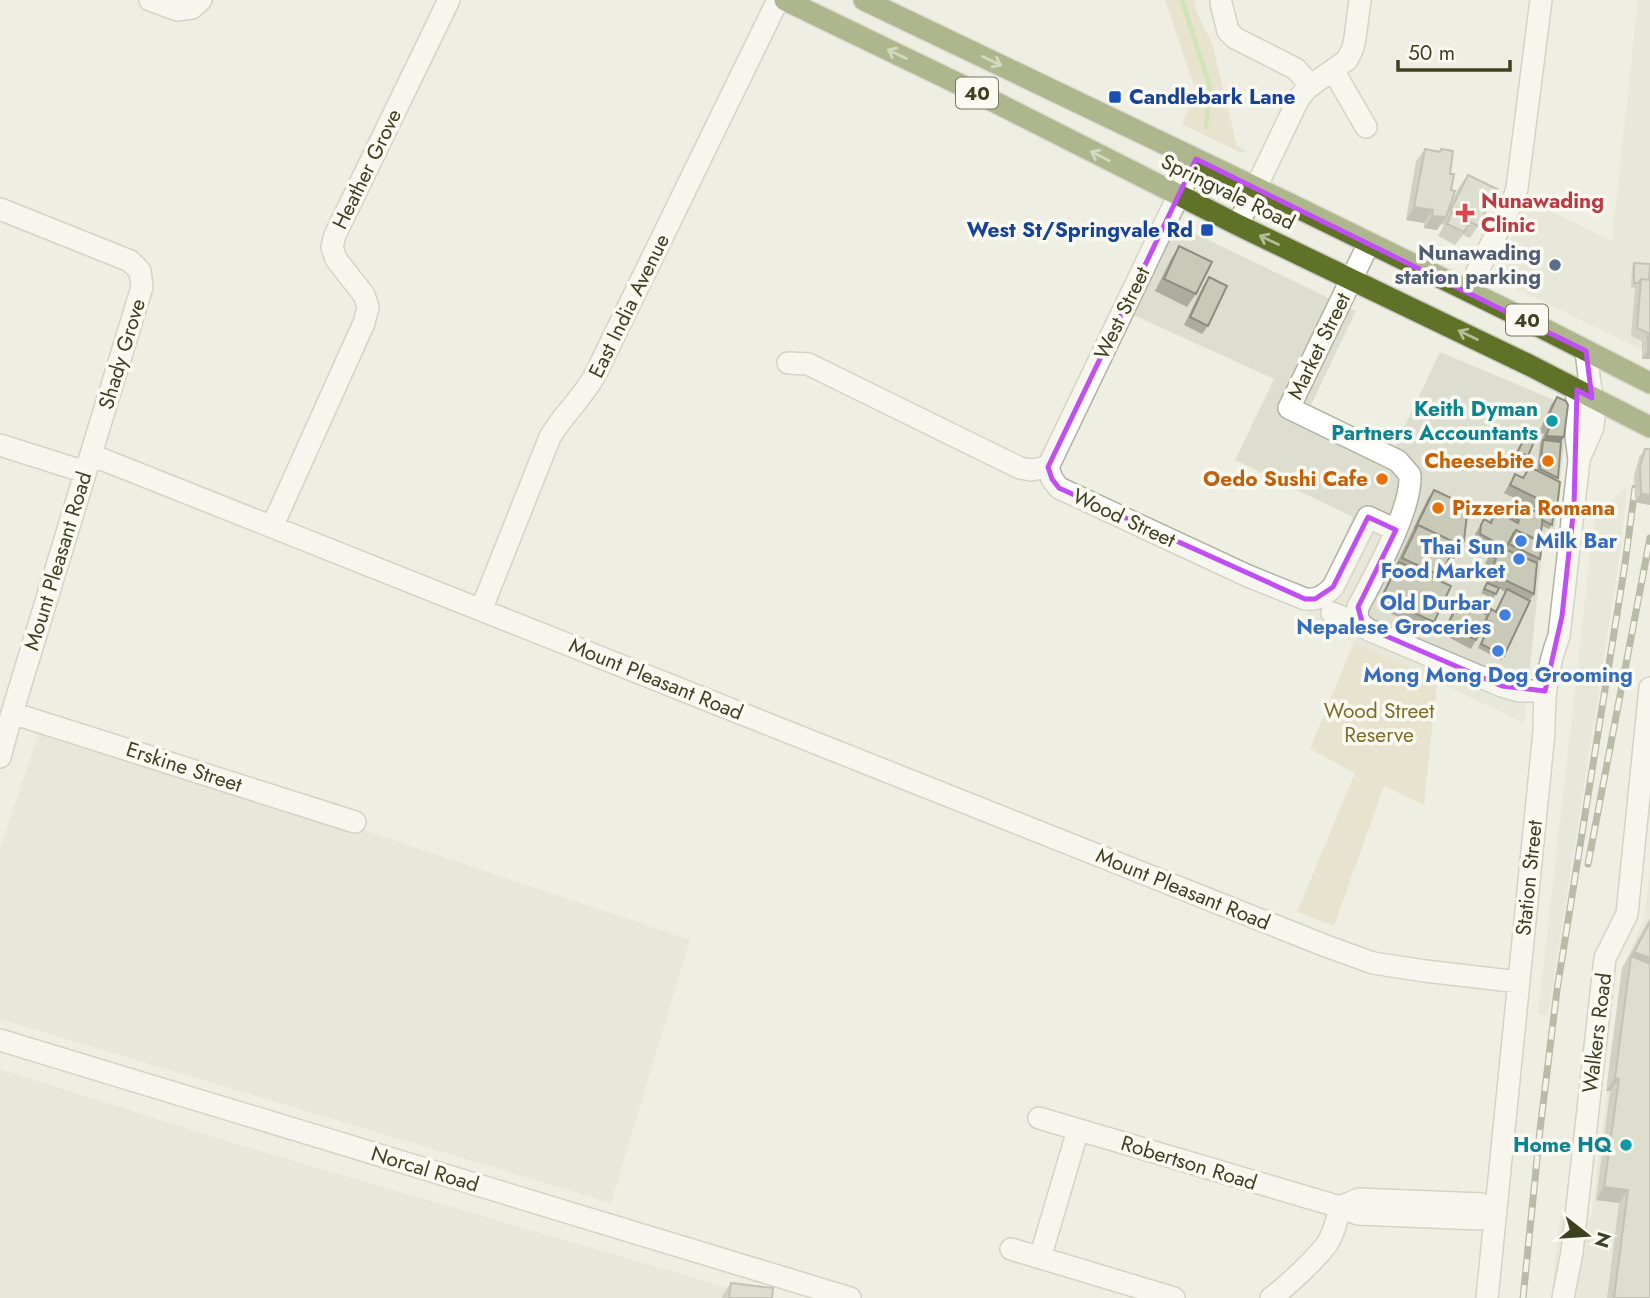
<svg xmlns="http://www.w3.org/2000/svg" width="1650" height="1298" viewBox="0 0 1650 1298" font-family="Jost,sans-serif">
<rect width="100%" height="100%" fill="#eeeee2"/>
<path fill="#deded0" d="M1638,0H1650V354L1495,278L1526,199L1612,241Z
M1175,224L1356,311L1311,405L1395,446L1440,352L1564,404L1568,412L1553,544L1543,542L1524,723L1305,619L1353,517L1235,460L1274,379L1131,314Z
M1627,487L1620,554L1548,1016L1538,1014L1595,513Z
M42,723L115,746L690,940L611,1203L0,1019V848Z
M1650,869V1298H1551L1560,1216L1591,1219L1622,968L1644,920Z
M0,1069L236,1144L763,1298H0Z"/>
<path fill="#e1d6b9" d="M1165,0H1194L1197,13L1212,42L1237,146L1247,151L1241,153L1182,124L1196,92Z
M1354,642L1437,681L1424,805L1384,786L1334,926L1297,912L1355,773L1310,749Z"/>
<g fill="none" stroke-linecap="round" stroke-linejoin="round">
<path stroke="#a7d985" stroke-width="4.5" d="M1182,0L1210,87L1206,127"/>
<defs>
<path id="minor" d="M150,0L177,10L192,8L201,0
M1221,3L1228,31L1235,38L1296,69L1311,86
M1333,70L1366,127
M0,209L130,261L140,271L142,287L12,713L0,757
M1238,225L1298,100L1306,89L1347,60L1353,48L1355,38L1360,0
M1468,290L1513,201L1517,188L1541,0
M788,363L808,364L1020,468L1031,470L1048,467L1052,479L1059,488L1248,576L1305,599C1318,600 1324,596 1333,587L1368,517L1396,530
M0,445L85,472
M1580,457L1593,427L1594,416L1586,351
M88,462L99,458L1326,946L1373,963L1425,971L1519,982
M1048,467L1196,159
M272,527L364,323L368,307L364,295L336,259L332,247L335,235L449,0
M481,610L550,437C563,415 581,399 594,377L778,0
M1332,613L1352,621H1359L1363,626L1369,630L1502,686L1519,691H1545
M1359,621L1357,615L1358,607C1375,575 1412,509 1410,475L1398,461L1289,408L1369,243
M12,713L355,822
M0,1040L850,1298
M1039,1118L1340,1207L1358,1214L1480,1219L1496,1212
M1340,1207L1359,1199L1481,1204L1496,1212
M1011,1249L1174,1298
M1040,1258L1078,1130
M1271,1298C1286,1287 1316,1259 1327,1244C1334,1233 1337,1220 1340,1207
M1487,1298L1544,732C1544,696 1546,671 1559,636L1579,460L1576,436L1577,390
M1563,1298L1572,1252L1605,958L1627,914L1650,688"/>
<path id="highway" d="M785,0L965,87L1238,225L1529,365L1650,427
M864,0L1286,202L1509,311L1650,383"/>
</defs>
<use href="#minor" stroke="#b1b3a0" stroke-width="24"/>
<use href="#highway" stroke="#c8cac1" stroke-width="24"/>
<use href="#minor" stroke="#fff" stroke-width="21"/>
<use href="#highway" stroke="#607128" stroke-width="21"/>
<defs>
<path id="rail" d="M1588,864L1650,538
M1523,1298L1540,1130L1557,990L1625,564L1635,488"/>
</defs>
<use href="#rail" stroke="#777d5b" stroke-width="7"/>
<use href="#rail" stroke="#fafaf3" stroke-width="4.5" stroke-dasharray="13" stroke-linecap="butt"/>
</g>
<path fill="#adad9d" d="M1425,149L1439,151L1441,149L1450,174L1448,210L1459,187L1468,175L1478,226L1470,238L1463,235L1455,245L1438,236L1444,225L1441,224L1442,222L1437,230L1424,228V223L1406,220L1416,161Z
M1179,246L1196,294L1187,307L1155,291L1171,259Z
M1634,263L1649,280L1650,359H1642V341L1631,336L1635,288L1631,287L1632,267Z
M1209,277L1208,326L1202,334L1184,325L1203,286Z
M1557,397L1561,442L1558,478L1556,480L1557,508L1554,512L1552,525L1549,529L1542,526L1540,541V559L1537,563L1534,594L1530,600L1501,660L1478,648L1488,627L1484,624L1476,640L1471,649L1442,634L1456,604L1462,596L1469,605L1487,615L1491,609L1495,611L1505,592L1499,588L1493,599L1481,593L1487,583L1484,581L1491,567L1485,564L1491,551L1474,543L1475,534L1484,519L1489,522L1496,511L1511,519L1520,504L1535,511L1536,509L1504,493L1515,474L1522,478L1530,467L1537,471L1540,444L1544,434L1539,432L1551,405Z
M1535,428L1528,456L1522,465L1512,460L1523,439L1528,431L1532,432Z
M1645,449L1650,505L1635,502L1634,476L1639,457Z
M1434,490L1460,550L1454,559L1450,557L1438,580L1434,622L1428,630L1381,609L1378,602L1428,498Z
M1650,918V1298H1607L1619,1203L1596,1200L1610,1091H1606L1622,968Z
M731,1283L772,1298H722V1296Z"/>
<path fill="#8d8d80" d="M1414,207L1433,210L1424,223L1406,220Z
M1432,216L1446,217L1437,230L1424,228Z
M1648,350L1650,351V359H1642Z
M1546,436L1564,437L1558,446L1543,440Z
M1641,494L1650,495V505L1635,502Z
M1634,952L1650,958V980L1631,956Z
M1615,1078L1619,1079L1610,1091H1606Z
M1604,1187L1628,1190L1619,1203L1596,1200Z"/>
<path fill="#c9c9b7" stroke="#8d8d80" stroke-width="2" d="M1425,149L1440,152L1441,149L1453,151L1450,174H1454L1451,190L1455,191L1446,217L1432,216L1433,210L1414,207Z
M1468,175L1497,189L1478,226L1470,222L1464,232L1447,224L1452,212L1450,211Z
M1179,246L1212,262L1196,294L1164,279Z
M1634,263L1650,264L1649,280L1641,279L1638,283H1634Z
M1209,277L1227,286L1208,326L1190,317Z
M1641,279L1650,280V351L1648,350V333L1637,328Z
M1557,397L1566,401L1568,405L1564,437L1546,436L1550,426L1545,423Z
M1535,428L1539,430L1528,456L1518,451L1528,431L1533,433Z
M1543,440L1561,442L1558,478L1540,469Z
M1645,449H1650V495L1641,494L1640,467Z
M1530,467L1560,482L1557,508L1510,485L1515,474L1523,478Z
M1434,490L1468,506L1464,540L1460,550L1454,548L1456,543L1418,525L1415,529Z
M1520,504L1543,515L1540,541L1516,530L1513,534L1506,548L1480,534L1481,525L1484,519L1491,523L1496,511L1518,523L1519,520L1513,517Z
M1539,505L1554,512L1552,525L1542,520L1543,515L1536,512Z
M1418,525L1456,543L1441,576L1402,558Z
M1516,530L1542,543L1540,559L1509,544Z
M1495,545L1537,563L1534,594L1490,573L1496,559L1491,556Z
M1399,562L1451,586L1434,622L1387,601L1384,593Z
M1487,583L1499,588L1496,594L1484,589Z
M1507,589L1530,601L1504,656L1481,644L1491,622L1486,620L1491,609L1496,612Z
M1462,596L1471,600L1469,605L1488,615L1476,640L1447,626Z
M1650,922V958L1634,952Z
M1631,956L1650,964V1298H1614L1628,1190L1604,1187L1619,1079L1615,1078Z
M731,1283L773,1288L772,1298H729Z"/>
<defs><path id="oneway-shaft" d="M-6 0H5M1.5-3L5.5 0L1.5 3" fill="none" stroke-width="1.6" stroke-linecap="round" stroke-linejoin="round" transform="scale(1.75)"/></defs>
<g stroke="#b5bc98">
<use href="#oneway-shaft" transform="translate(897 54) rotate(-154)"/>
<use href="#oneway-shaft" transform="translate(992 61) rotate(25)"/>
<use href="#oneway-shaft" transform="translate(1100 156) rotate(-153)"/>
<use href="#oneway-shaft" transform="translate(1269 240) rotate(-154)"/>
<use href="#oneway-shaft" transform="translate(1468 335) rotate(-154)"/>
</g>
<path d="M0 0H1650V1298H0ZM1196,159L1586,351L1592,398L1577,390L1574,506L1562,616L1545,691L1502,686L1363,626L1358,607L1396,530L1368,517L1333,587L1315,599H1305L1059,488L1052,479L1048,467Z" fill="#eeeee2" fill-opacity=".55" fill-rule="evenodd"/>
<path fill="none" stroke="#c14ef4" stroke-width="5" stroke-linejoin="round" d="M1196,159L1586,351L1592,398L1577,390L1574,506L1562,616L1545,691L1502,686L1363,626L1358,607L1396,530L1368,517L1333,587L1315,599H1305L1059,488L1052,479L1048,467Z"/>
<g fill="#1a4fb4" stroke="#fafaf3" stroke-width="2.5">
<rect x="1108" y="90" width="14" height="14" rx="3.5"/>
<rect x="1200" y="223" width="14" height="14" rx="3.5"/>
</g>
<path fill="#e0444e" stroke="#fafaf3" stroke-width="2.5" d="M1461.5 202.5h7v7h7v7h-7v7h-7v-7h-7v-7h7z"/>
<circle fill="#5c6f8a" stroke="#fafaf3" stroke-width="2.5" cx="1555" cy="265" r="7"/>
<g fill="#0f9aa8" stroke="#fafaf3" stroke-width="2.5">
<circle cx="1552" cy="421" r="7"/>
<circle cx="1626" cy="1145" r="7"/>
</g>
<g fill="#e8710a" stroke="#fafaf3" stroke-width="2.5">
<circle cx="1548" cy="461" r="7"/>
<circle cx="1382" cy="479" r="7"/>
<circle cx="1438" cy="508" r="7"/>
</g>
<g fill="#3f7fe0" stroke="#fafaf3" stroke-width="2.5">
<circle cx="1521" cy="541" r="7"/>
<circle cx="1519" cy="559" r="7"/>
<circle cx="1505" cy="615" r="7"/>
<circle cx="1498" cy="651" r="7"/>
</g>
<g text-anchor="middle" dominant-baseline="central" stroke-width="7" stroke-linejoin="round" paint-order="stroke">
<g fill="#fafaf3" stroke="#75785f" stroke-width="2">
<rect x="956" y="77.5" width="42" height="31" rx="5"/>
<rect x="1506" y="304.5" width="42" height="31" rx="5"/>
</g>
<g font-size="19" font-weight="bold" fill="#3c4120">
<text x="977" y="93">40</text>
<text x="1527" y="320">40</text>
</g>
<g font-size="21" font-weight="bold" fill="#164399" stroke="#fafaf3" text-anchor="start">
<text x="1129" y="97">Candlebark Lane</text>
<text x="1193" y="230" text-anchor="end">West St/Springvale Rd</text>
</g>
<g font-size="21" fill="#3c4120" stroke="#fafaf3">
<text transform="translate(367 169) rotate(-64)">Heather Grove</text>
<text transform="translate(1228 192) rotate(26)">Springvale Road</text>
<text transform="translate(629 306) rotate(-64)">East India Avenue</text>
<text transform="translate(1122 313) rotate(-64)">West Street</text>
<text transform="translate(1319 346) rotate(-64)">Market Street</text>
<text transform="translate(122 354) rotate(-73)">Shady Grove</text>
<text transform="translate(1124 518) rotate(25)">Wood Street</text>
<text transform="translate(58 561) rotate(-73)">Mount Pleasant Road</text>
<text transform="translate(656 679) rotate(22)">Mount Pleasant Road</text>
<text transform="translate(184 767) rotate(18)">Erskine Street</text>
<text transform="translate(1529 878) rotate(-84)">Station Street</text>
<text transform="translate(1183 889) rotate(22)">Mount Pleasant Road</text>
<text transform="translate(1597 1033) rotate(-83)">Walkers Road</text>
<text transform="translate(1189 1163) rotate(17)">Robertson Road</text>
<text transform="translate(425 1169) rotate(17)">Norcal Road</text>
</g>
<g font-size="21" font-weight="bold" fill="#be3a42" stroke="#fafaf3" text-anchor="start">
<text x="1481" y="201">Nunawading<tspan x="1481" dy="24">Clinic</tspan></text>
</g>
<g font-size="21" font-weight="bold" fill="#4e5e75" stroke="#fafaf3" text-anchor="end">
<text x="1541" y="253">Nunawading<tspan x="1541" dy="24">station parking</tspan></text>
</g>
<g font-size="21" font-weight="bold" fill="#0d838f" stroke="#fafaf3" text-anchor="end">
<text x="1538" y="409">Keith Dyman<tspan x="1538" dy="24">Partners Accountants</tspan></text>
<text x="1612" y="1145">Home HQ</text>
</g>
<g font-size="21" font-weight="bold" fill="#c56008" stroke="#fafaf3" text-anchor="end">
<text x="1534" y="461">Cheesebite</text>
<text x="1368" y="479">Oedo Sushi Cafe</text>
<text x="1452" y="508" text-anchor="start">Pizzeria Romana</text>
</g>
<g font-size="21" font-weight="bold" fill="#366cbe" stroke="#fafaf3" text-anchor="end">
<text x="1535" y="541" text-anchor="start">Milk Bar</text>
<text x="1505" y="547">Thai Sun<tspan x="1505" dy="24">Food Market</tspan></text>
<text x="1491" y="603">Old Durbar<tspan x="1491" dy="24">Nepalese Groceries</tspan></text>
<text x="1498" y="675" text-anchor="middle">Mong Mong Dog Grooming</text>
</g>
<g font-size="21" fill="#7d6e25" stroke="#fafaf3">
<text x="1379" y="711">Wood Street<tspan x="1379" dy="24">Reserve</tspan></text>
</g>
</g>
<g transform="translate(1587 1235) rotate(107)" stroke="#fafaf3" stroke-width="5" paint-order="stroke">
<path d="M0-5L12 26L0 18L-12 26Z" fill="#3c4120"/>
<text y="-10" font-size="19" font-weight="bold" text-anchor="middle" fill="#3c4120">N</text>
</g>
<path d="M1398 60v10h112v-10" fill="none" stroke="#3c4120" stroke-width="3.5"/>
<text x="1408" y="60" font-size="21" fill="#3c4120" stroke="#fafaf3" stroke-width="5" paint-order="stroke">50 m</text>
</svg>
